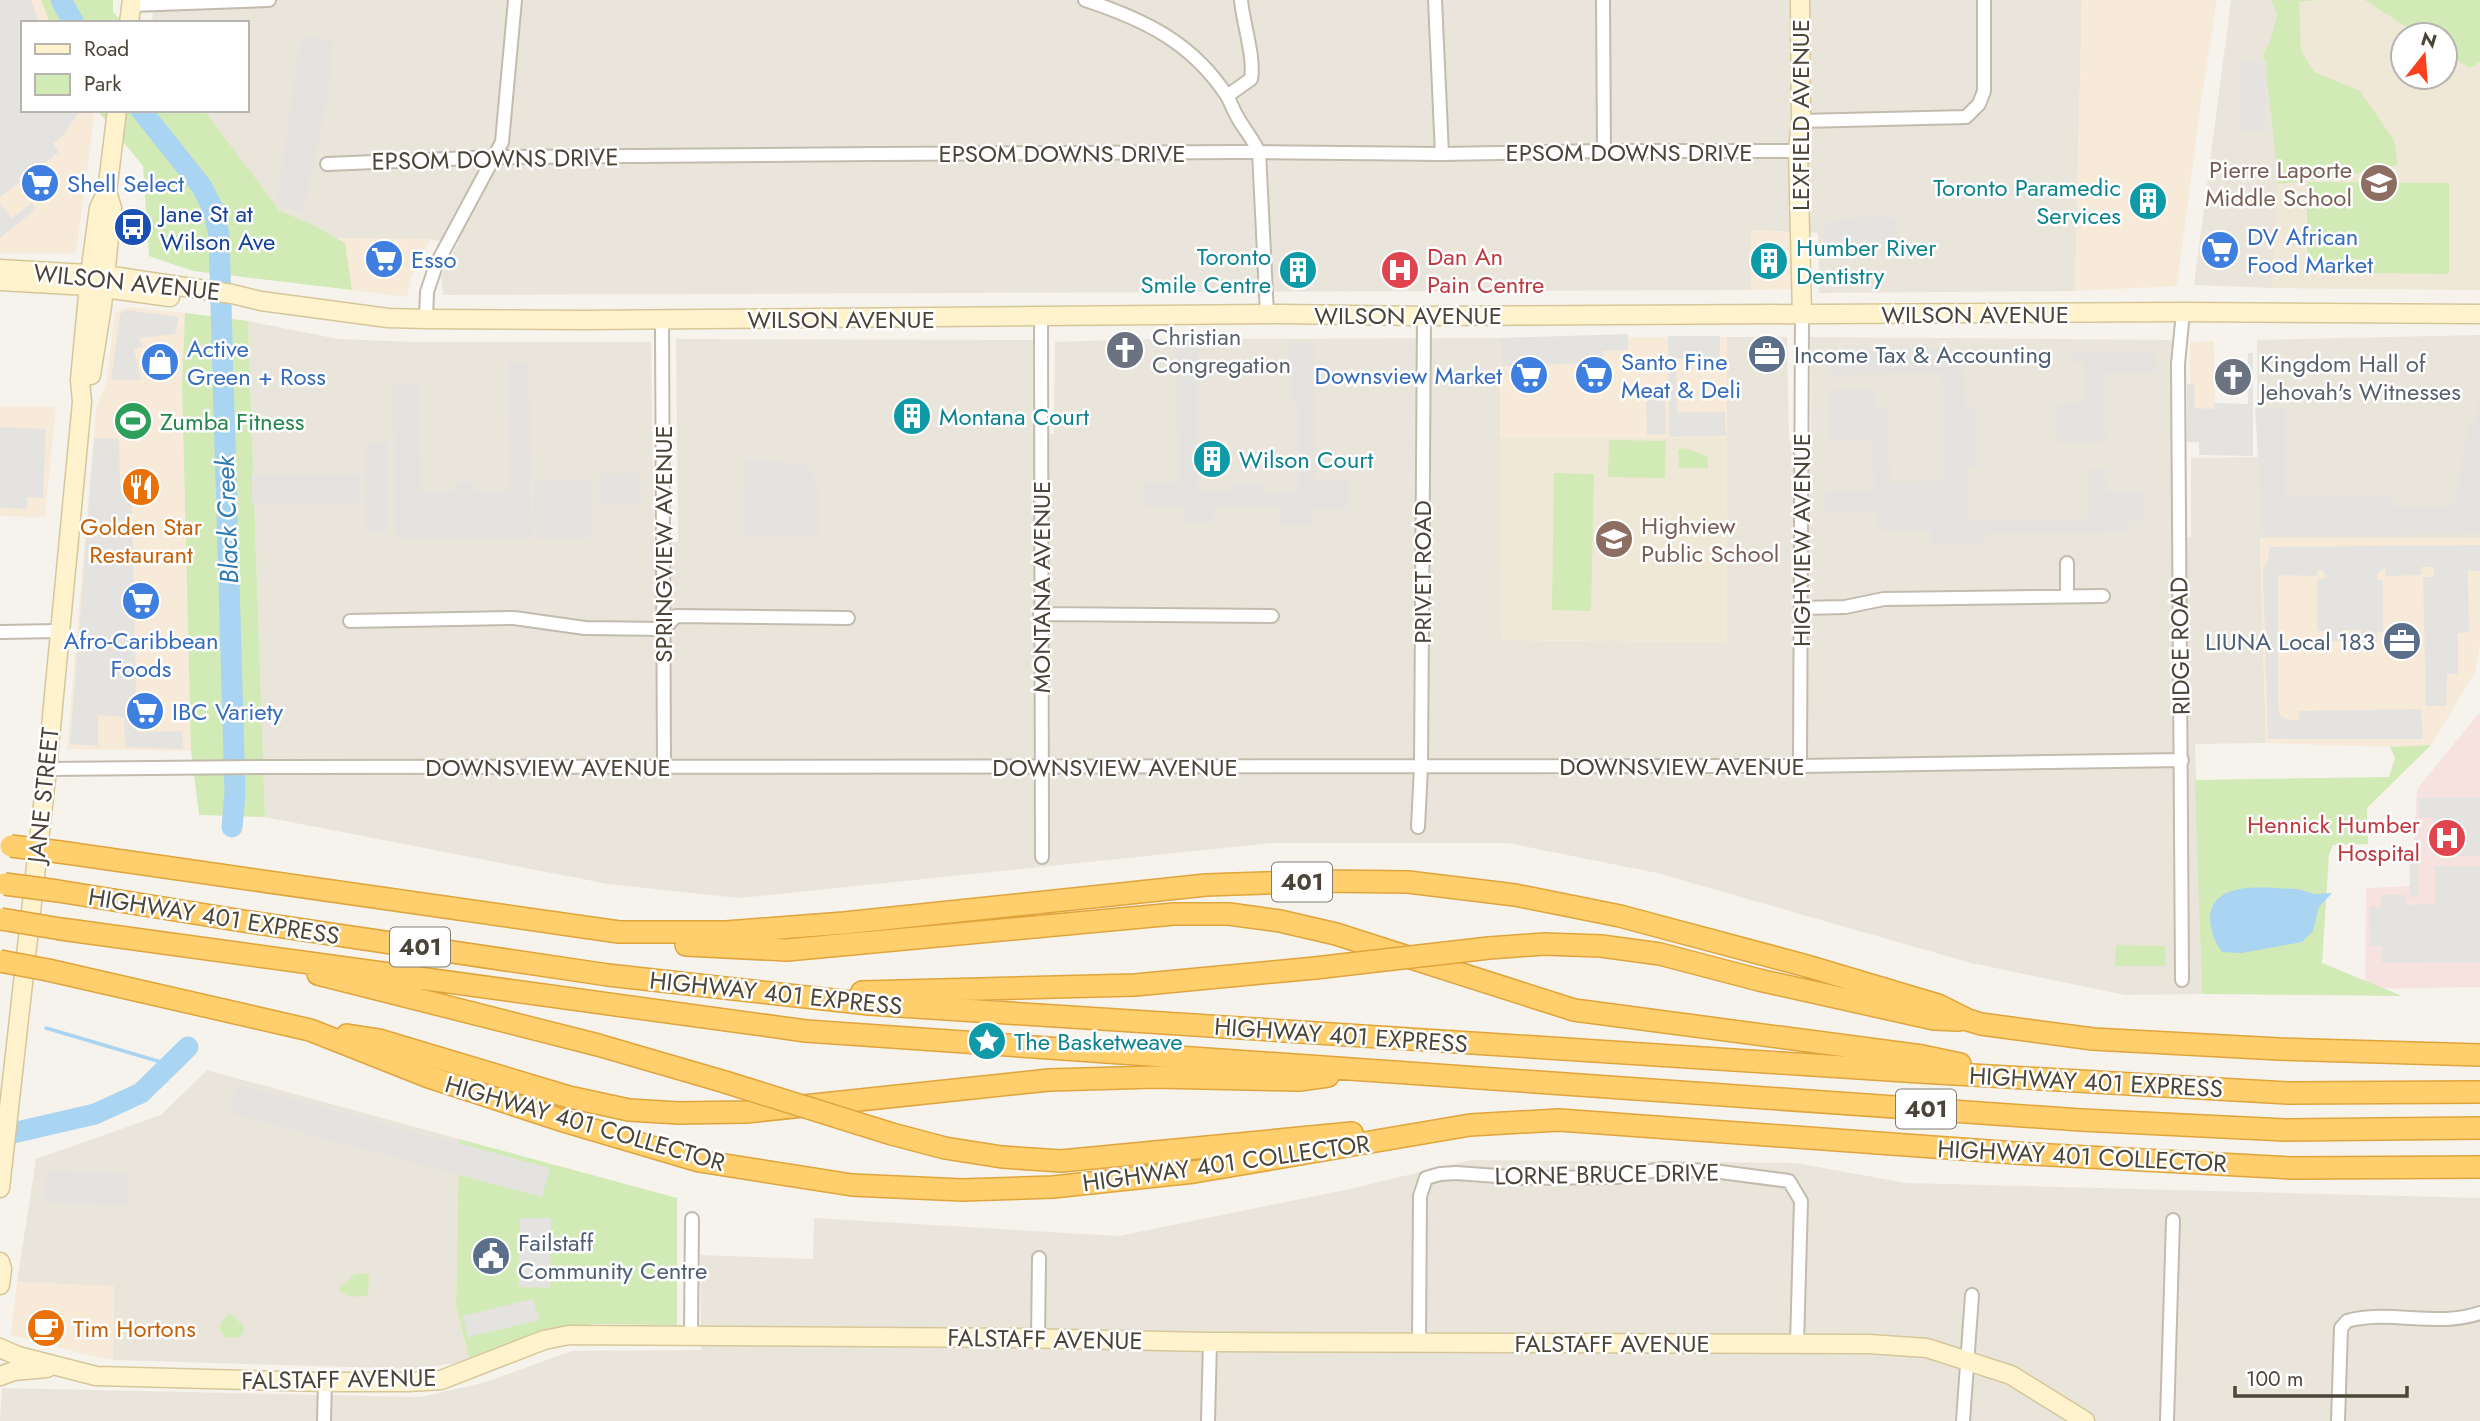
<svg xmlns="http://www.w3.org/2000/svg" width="2480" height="1421" viewBox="0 0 2480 1421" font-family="Jost,sans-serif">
<rect width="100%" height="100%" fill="#f6f3ec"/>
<path fill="#eae5da" d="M154,0H2082L2075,291L1819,293L1818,233L1752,230L1751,290L443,295L441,276L459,241L336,238L280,211L199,110H247V23H152Z
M2231,0H2289L2272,288L2194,285Z
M248,321L338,339L414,342H651L654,542H678L676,339L1033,340L1034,434H1054L1055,342L1141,339L1500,338L1501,640L1726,642L1727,337H1787L1789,441H1811L1810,337L2173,340L2174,537H2191V458L2258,457L2257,340L2480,335V538H2260L2266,743L2195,744L2202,994L2125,995L1971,963L1657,873L1508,843H1272L739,898L608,884L265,817Z
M207,1070L459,1139L456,1307L470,1361L417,1369L113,1360L114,1287L17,1282L36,1159L161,1115Z
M1471,1160L1796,1163L1906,1183L2480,1198V1421H0L2,1388L420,1397L483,1383L572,1351L701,1350L700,1255L813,1259L814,1218L1119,1236L1345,1190Z"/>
<path fill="#f7ead8" d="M0,0H41L50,23H23V110H95L76,253H0Z
M2082,0H2217L2202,94L2177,286L2075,291Z
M1751,230L1791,232V289L1751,290Z
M336,238L430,239L411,278L407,297L352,290L345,243Z
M129,307L185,313L182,385L191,751L67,749L96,408L106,384L115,312Z
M1727,337V438H1500V338Z
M2214,341L2215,430H2191L2190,342Z
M0,407H56L45,517L0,516Z
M2260,538H2480V645L2475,672L2431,745L2390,747L2266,743Z
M17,1282L114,1286L113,1360L95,1357L11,1335Z"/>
<path fill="#efe8d6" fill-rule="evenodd" d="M2289,0H2480V290L2272,288ZM2403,35H2445V77H2403Z
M1500,438H1727V642L1501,640Z"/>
<path fill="#f6e3e0" d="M2480,712V987L2365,989L2366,888L2412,886L2417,789Z"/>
<path fill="#d2eab5" d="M41,0H113V12L124,23H50Z
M2271,0H2315L2299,2L2301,50L2314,72L2360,91L2394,140L2398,165L2349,175L2278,184L2272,120L2263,54L2270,42L2277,15Z
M2365,0H2480V62L2469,68L2445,52V35H2419Z
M97,110H204L280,211L311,224L345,243L352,290L193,271L149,256L143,166Z
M2307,182L2449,183V274L2307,272Z
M185,313L248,321L265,817L199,815L191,751L182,385Z
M1609,440L1666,441L1665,478L1608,477Z
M1685,448L1707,456L1708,468H1679L1678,450Z
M1554,473L1594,474L1591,611L1552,610Z
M2431,745L2367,808L2368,844L2333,845L2329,855L2322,963L2402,996L2202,994L2195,780L2389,777L2395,758L2390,747Z
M2116,945L2165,946L2166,966H2115Z
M459,1139L677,1198V1325L593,1324L544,1331L470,1361L456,1307Z
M365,1273L369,1276L368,1295C355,1297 348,1299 338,1289L355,1274Z
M229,1313L244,1326V1332L239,1337L227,1338L220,1331V1324Z"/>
<path fill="#e5e3e0" d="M0,0H31L39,23H23V110H72L79,113L60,139L53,143L59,152L0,197Z
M301,37L333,39L328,94L303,213L276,205Z
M2241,61H2266L2265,131L2240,130Z
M0,203L12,218L32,203L36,209L0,238Z
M1882,216L1897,219L1898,243H1824L1826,223L1852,218Z
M126,310L179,317L175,334L139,338L143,347L134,349L141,380H111L120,314Z
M1628,334V350L1603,351V363L1501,366L1500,338Z
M1668,336H1720V358L1676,359L1677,412H1725L1726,436L1669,437Z
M1177,342H1198V491H1230V484H1264V493L1298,492V402H1290L1289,342H1314V481H1349V509H1311V525H1281V506H1214L1213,523H1185V506H1143V483L1178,482Z
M1948,348L1949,357H1964L1965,408L1976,409L1977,467H1968L1969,521L2089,519V468H2105L2106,492H2144V521H2129V532L1985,534L1984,543L1932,544L1931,530H1878L1877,512L1824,513V492L1874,491L1873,439H1830L1829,390L1875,389L1876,408H1889L1890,482L1944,481L1942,373L1831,375L1830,350Z
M2156,351L2157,373L2104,374L2106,442L2057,443L2056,404L2086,403L2085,362H2072V353Z
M2248,353H2253V456L2199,455V442H2187V384H2194L2195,408L2214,409V403L2248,404Z
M508,362H529L532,538L395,539L393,384H419L421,492H455V482H473V492H509Z
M2480,391V534L2263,536L2255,408H2286V496L2392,497V506H2454L2469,421H2476Z
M1665,392L1666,434L1647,435L1646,393Z
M0,427L46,429L43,498L27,497V509L0,508Z
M94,438L119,439L120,485L131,486L137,732L182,731L183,749L125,747L124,717L98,715V746L70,744Z
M365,443H388V532L365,531Z
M745,459L803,464L812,473L818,487V537H744Z
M640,473L641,504L600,503L601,474Z
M252,475H359V503H252Z
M535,479L591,480V538H535Z
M2480,545V571H2468L2469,632L2458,633V674H2447L2446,706H2426L2423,577H2434V567H2421V575L2386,576V567L2378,573L2377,580H2383V632H2377V642H2361V630H2343L2342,641H2327V631H2317V579L2326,578L2323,570H2318L2317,576L2278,575V708L2281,716L2287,719L2299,721V711L2421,709L2423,739H2268L2263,570L2268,560L2270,547Z
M2418,798H2480V856H2433V817L2419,818Z
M2409,850H2417L2418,897H2410Z
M2435,866H2480V962L2382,963V946H2370L2369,907H2381V895H2406V905L2435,904Z
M237,1084L550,1168L542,1197L229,1113Z
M45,1171L128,1173V1205L44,1203Z
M520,1218H551L550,1288L519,1287Z
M533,1299L539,1320L468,1337L463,1316Z"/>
<path fill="#a9d4f2" d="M2298,889L2315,894L2332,893L2319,907L2313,931L2302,942L2242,953L2222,952C2215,942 2210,930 2210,917C2213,878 2270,889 2298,889Z"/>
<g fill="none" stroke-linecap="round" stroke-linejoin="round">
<path stroke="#a9d4f2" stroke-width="3.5" d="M46,1028L171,1065"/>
<path stroke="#a9d4f2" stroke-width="21" d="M61,0L74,23
M141,110L202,187L213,209L219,235L235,793L232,827
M0,1136L95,1114L141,1093L188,1047"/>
<defs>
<path id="street" d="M1085,0C1143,19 1192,42 1227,96C1231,103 1234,112 1239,120C1246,131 1253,140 1259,152L1267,314
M1435,0L1442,154
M1603,0L1604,151
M131,5L269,0
M1227,96L1251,79C1255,58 1243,23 1241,0
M1801,121L1966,117L1979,104L1984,91V0
M327,164L495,157L876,154L1239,152L1442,154L1604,151H1798
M1041,317L1042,857
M426,319L427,292L436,265L502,142L515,0
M662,320L664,768
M2067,596V563
M1802,608L1845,607L1884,599L2103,596
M1040,614L1272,616
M350,621L514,618L585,628L664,629
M664,629L676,616L848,618
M0,632L59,631
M1800,766L1802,314
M47,769L262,767L1800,766L2182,760
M1418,827L1421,767L1424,316
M2182,980L2178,364L2183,312
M691,1334L692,1219
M1038,1339L1039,1258
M1419,1342L1420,1196L1426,1178L1440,1174L1456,1173L1525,1178L1617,1177L1663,1169L1713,1171L1789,1181L1801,1201L1797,1344
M324,1421L325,1382
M1208,1421L1210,1342
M1963,1421L1972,1295
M2167,1421L2173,1220
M2338,1421L2341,1328L2347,1321C2390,1309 2437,1328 2480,1313"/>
<path id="secondary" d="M1800,0L1801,121L1798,151L1802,314
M129,23L132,0
M0,269L105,275L232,294L261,301L388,318L426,319L584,320L1281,314L1424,316L2183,312L2480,314
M0,281L89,286L170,297
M91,375L102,306L112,208L107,192
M0,1188L47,769L82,402L80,380L90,274L99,208L107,192L117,110
M0,1262L2,1269L0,1285
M0,1348L18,1356L96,1376L325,1382H408L441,1380L544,1340L569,1335L1019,1338L1210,1342L1869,1344L1927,1348L2011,1375L2085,1421
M0,1376L14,1371L47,1368"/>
<path id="highway" d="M60,852L619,932H726L844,923L1206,885L1321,881L1408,882L1515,895L1620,916L1807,966L1938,1005L1968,1020L1981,1024L2093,1039L2279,1049L2480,1055
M58,891L243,921L608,975L869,1004L1920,1072L2288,1093L2480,1092
M61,929L806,1031L2081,1120L2285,1130L2480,1128
M686,945L787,950L1174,914H1229L1280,921L1336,934L1574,1010L1922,1056L1960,1064
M1489,948L1544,944L1601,946L1660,954L1759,980L1934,1019L1959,1020
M48,970L310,1030L429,1077L567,1122L699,1161L852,1185L962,1190L1053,1187L1194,1172L1470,1125L1559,1120L2030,1154L2292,1168L2480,1167
M318,974L598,1045L725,1082
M862,992L1135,985L1315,968
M347,1035L379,1040L569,1097L629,1110L679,1113L746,1112L1049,1080L1155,1077L1299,1080L1328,1076
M892,1134L945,1148L1002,1157L1061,1161L1352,1133"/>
</defs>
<use href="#street" stroke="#c2bbae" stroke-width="16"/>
<use href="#secondary" stroke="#d6c79b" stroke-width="21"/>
<use href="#highway" stroke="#e0a43c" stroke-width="24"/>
<use href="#street" stroke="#fff" stroke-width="12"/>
<use href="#secondary" stroke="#fff3cd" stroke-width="18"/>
<use href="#highway" stroke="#ffcf6e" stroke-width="21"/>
<defs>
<path id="highway-bridge" d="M11,846L60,852
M5,884L58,891
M1,919L61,929
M0,961L48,970
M1315,968L1489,948
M725,1082L892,1134"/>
</defs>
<use href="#highway-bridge" stroke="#e0a43c" stroke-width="24" stroke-linecap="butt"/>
<use href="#highway-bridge" stroke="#ffcf6e" stroke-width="21"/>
</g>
<defs>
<symbol id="supermarket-disc" viewBox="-11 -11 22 22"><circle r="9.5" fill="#3f7fe0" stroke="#fff"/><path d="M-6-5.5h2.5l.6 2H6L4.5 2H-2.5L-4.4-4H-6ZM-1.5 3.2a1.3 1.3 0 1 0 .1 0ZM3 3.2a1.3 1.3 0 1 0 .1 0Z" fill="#fff"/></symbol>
<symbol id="school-disc" viewBox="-11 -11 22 22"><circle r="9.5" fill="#8d6e63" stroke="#fff"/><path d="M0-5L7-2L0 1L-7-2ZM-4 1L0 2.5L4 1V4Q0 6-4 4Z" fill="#fff"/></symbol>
<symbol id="building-disc" viewBox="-11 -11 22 22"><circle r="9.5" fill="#0f9aa8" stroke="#fff"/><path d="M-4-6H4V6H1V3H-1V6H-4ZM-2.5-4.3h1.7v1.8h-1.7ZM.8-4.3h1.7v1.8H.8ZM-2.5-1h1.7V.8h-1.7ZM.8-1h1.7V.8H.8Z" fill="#fff"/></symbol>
<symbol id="bus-disc" viewBox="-11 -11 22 22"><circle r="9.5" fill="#1a4fb4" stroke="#fff"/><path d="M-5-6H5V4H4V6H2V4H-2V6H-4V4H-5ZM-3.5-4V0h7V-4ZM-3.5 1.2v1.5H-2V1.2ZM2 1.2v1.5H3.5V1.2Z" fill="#fff"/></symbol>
<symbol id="hospital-disc" viewBox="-11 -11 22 22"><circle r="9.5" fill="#e0444e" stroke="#fff"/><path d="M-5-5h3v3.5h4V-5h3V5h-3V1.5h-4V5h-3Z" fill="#fff"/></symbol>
<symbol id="church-disc" viewBox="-11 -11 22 22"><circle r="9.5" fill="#6b7280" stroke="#fff"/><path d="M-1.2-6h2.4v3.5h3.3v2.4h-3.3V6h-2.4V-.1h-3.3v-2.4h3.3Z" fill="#fff"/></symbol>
<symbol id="office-disc" viewBox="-11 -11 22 22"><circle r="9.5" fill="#5c6f8a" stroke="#fff"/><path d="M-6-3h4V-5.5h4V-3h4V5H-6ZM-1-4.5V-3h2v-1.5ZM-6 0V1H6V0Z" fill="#fff"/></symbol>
<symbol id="shop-disc" viewBox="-11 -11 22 22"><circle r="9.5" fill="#3f7fe0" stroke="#fff"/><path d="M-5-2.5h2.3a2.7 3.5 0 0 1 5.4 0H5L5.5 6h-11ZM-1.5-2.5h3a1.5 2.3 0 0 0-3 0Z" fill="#fff"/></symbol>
<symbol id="stadium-disc" viewBox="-11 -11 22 22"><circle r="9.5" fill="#2e9e5b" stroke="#fff"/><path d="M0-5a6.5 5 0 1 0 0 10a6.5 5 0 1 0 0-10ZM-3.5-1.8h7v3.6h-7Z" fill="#fff"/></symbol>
<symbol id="restaurant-disc" viewBox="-11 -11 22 22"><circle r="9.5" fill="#e8710a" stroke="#fff"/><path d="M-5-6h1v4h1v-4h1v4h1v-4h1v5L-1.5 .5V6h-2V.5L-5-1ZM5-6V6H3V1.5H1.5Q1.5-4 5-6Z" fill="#fff"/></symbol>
<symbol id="sight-disc" viewBox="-11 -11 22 22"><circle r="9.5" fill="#0f9aa8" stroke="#fff"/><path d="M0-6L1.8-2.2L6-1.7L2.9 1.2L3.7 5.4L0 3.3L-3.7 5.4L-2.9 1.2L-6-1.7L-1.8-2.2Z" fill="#fff"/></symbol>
<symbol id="civic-disc" viewBox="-11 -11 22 22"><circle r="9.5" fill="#5c6f8a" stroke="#fff"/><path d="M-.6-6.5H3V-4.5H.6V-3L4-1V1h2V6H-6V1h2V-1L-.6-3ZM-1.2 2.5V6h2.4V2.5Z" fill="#fff"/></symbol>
<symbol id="cafe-disc" viewBox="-11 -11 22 22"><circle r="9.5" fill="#e8710a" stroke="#fff"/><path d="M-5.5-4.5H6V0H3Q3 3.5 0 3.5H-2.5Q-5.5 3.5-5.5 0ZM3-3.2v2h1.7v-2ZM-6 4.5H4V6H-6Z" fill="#fff"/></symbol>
</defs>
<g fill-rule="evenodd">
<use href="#supermarket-disc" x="18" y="161" width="44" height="44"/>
<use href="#school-disc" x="2357" y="161" width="44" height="44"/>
<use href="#building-disc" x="2126" y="179" width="44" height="44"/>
<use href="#bus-disc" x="111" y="205" width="44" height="44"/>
<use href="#supermarket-disc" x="2198" y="228" width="44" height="44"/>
<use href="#supermarket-disc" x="362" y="237" width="44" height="44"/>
<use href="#building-disc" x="1747" y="239" width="44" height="44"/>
<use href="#building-disc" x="1276" y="248" width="44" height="44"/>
<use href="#hospital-disc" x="1378" y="248" width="44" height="44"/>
<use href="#church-disc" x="1103" y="328" width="44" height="44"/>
<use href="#office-disc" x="1745" y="332" width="44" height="44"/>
<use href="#shop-disc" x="138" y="340" width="44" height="44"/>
<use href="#supermarket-disc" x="1507" y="353" width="44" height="44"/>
<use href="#supermarket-disc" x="1572" y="353" width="44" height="44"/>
<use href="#church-disc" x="2211" y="355" width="44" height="44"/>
<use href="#building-disc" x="890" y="394" width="44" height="44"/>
<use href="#stadium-disc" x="111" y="399" width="44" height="44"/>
<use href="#building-disc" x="1190" y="437" width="44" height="44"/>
<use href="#restaurant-disc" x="119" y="465" width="44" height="44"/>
<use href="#school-disc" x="1592" y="517" width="44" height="44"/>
<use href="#supermarket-disc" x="119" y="579" width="44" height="44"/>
<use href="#office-disc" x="2380" y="619" width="44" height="44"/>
<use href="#supermarket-disc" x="123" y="689" width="44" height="44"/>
<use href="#hospital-disc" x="2425" y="816" width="44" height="44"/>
<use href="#sight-disc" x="965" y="1019" width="44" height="44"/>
<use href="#civic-disc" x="469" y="1234" width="44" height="44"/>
<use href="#cafe-disc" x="24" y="1306" width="44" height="44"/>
</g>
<g text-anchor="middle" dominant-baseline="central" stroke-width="5" stroke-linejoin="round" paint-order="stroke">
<g fill="#fff" stroke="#817c74" stroke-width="2">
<rect x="1272" y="862.5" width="60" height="39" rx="5"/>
<rect x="390" y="927.5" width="60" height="39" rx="5"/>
<rect x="1896" y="1089.5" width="60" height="39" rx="5"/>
</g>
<g font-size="23" font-weight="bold" fill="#4b4439">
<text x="1302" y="882">401</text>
<text x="420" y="947">401</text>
<text x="1926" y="1109">401</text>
</g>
<g font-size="24" fill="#4b4439" stroke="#fff">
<text transform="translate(1800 115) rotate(-90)">LEXFIELD AVENUE</text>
<text x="1629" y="152">EPSOM DOWNS DRIVE</text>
<text x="1062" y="153">EPSOM DOWNS DRIVE</text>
<text transform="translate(495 159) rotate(-1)">EPSOM DOWNS DRIVE</text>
<text transform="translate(127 282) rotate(6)">WILSON AVENUE</text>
<text x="1975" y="314">WILSON AVENUE</text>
<text x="1408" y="315">WILSON AVENUE</text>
<text x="841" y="319">WILSON AVENUE</text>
<text transform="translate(1801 540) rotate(-90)">HIGHVIEW AVENUE</text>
<text transform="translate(663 544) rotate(-90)">SPRINGVIEW AVENUE</text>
<text transform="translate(1422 572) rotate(-90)">PRIVET ROAD</text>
<text transform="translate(1041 587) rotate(-90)">MONTANA AVENUE</text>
<text transform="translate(2180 646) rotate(-91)">RIDGE ROAD</text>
<text x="1682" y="766">DOWNSVIEW AVENUE</text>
<text x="548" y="767">DOWNSVIEW AVENUE</text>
<text x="1115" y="767">DOWNSVIEW AVENUE</text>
<text transform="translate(43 795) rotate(-84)">JANE STREET</text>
<text transform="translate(214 916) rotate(9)">HIGHWAY 401 EXPRESS</text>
<text transform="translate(776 993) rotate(6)">HIGHWAY 401 EXPRESS</text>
<text transform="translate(1341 1035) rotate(4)">HIGHWAY 401 EXPRESS</text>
<text transform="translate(2096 1082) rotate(3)">HIGHWAY 401 EXPRESS</text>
<text transform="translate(585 1123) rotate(16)">HIGHWAY 401 COLLECTOR</text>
<text transform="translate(2082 1156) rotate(3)">HIGHWAY 401 COLLECTOR</text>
<text transform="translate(1226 1163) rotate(-8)">HIGHWAY 401 COLLECTOR</text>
<text transform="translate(1607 1174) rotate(-1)">LORNE BRUCE DRIVE</text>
<text transform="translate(1045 1339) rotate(1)">FALSTAFF AVENUE</text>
<text x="1612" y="1343">FALSTAFF AVENUE</text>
<text transform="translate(339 1379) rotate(-1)">FALSTAFF AVENUE</text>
</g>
<g font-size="24" fill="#785e54" stroke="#fff" text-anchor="end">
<text x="2352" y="169">Pierre Laporte<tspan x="2352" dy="28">Middle School</tspan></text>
<text x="1641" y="525" text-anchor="start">Highview<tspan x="1641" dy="28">Public School</tspan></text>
</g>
<g font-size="24" fill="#366cbe" stroke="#fff" text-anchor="start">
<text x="67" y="183">Shell Select</text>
<text x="2247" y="236">DV African<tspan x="2247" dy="28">Food Market</tspan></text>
<text x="411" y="259">Esso</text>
<text x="187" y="348">Active<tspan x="187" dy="28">Green + Ross</tspan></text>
<text x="1621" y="361">Santo Fine<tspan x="1621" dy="28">Meat &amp; Deli</tspan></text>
<text x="1502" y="375" text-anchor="end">Downsview Market</text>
<text x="141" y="640" text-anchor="middle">Afro-Caribbean<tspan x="141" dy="28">Foods</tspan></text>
<text x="172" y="711">IBC Variety</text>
</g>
<g font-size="24" fill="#0d838f" stroke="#fff" text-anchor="start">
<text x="2121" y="187" text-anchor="end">Toronto Paramedic<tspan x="2121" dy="28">Services</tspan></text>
<text x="1796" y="247">Humber River<tspan x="1796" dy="28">Dentistry</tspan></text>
<text x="1271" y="256" text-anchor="end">Toronto<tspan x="1271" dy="28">Smile Centre</tspan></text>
<text x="939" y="416">Montana Court</text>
<text x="1239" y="459">Wilson Court</text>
<text x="1014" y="1041">The Basketweave</text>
</g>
<g font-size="24" fill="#164399" stroke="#fff" text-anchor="start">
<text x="160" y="213">Jane St at<tspan x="160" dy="28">Wilson Ave</tspan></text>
</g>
<g font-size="24" fill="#be3a42" stroke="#fff" text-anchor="start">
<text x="1427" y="256">Dan An<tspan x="1427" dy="28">Pain Centre</tspan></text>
<text x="2420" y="824" text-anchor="end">Hennick Humber<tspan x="2420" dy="28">Hospital</tspan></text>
</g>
<g font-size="24" fill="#5b616d" stroke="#fff" text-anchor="start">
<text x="1152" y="336">Christian<tspan x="1152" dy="28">Congregation</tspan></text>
<text x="2260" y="363">Kingdom Hall of<tspan x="2260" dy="28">Jehovah's Witnesses</tspan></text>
</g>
<g font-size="24" fill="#4e5e75" stroke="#fff" text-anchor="start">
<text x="1794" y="354">Income Tax &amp; Accounting</text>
<text x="2375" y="641" text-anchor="end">LIUNA Local 183</text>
<text x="518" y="1242">Failstaff<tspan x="518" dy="28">Community Centre</tspan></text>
</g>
<g font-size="24" fill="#27864d" stroke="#fff" text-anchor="start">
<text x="160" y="421">Zumba Fitness</text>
</g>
<g font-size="24" fill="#c56008" stroke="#fff">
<text x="141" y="526">Golden Star<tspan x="141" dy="28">Restaurant</tspan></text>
<text x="73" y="1328" text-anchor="start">Tim Hortons</text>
</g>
<g font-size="26" font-style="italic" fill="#2e7ab2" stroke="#fff">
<text transform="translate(227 520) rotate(-92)">Black Creek</text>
</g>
</g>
<rect x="21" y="21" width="228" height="91" fill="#ffffff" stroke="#b7b4b0" stroke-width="2"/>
<rect x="35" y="44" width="35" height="10" fill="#fff3cd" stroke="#b7b4b0" stroke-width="2"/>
<text x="84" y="56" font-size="21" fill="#4b4439">Road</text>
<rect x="35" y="74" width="35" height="21" fill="#d2eab5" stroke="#b7b4b0" stroke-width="2"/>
<text x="84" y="91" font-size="21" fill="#4b4439">Park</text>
<g transform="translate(2424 56) rotate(17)"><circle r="33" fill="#ffffff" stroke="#b7b4b0" stroke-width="2"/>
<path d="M0-5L12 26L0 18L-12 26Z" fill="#fc3f1d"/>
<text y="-10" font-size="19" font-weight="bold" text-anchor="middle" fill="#4b4439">N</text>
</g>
<path d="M2235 1386v10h172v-10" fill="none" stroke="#4b4439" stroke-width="3.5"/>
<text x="2246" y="1386" font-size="21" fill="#4b4439" stroke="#ffffff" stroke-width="5" paint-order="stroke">100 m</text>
</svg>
